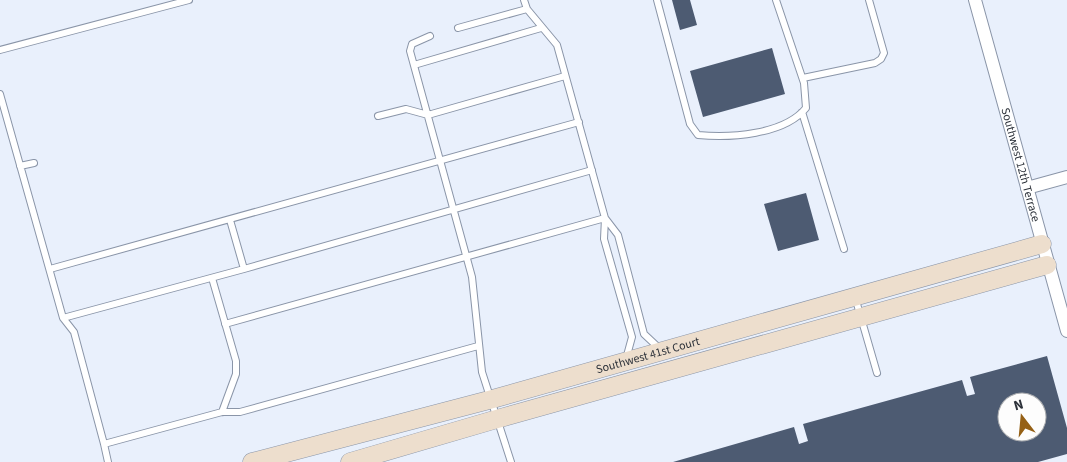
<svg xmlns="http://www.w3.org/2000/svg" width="1067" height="462" viewBox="0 0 1067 462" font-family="'Source Sans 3',sans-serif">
<rect width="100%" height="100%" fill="#e9f0fc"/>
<path fill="#4d5b72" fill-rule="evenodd" d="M672,0H690L697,25L680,30Z
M772,48L785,94L703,117L690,71Z
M806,193L819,240L778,251L764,204Z
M1047,356L1067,428V454L1038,462H673L794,427L799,444L808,441L803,424L962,380L967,396L975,394L970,377ZM1007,402H1037V432H1007Z"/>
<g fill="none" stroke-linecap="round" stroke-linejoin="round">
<defs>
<path id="lane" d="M657,0L690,124L698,135C730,138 784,135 806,108L804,83L776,0
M458,28L527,9
M430,36L412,44L410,51L472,277L482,372L511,462
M0,50L189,0
M414,65L541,28
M803,78L875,63L881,59L884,53L869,0
M0,94L63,318L74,332L104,444
M802,112L844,249
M378,116L406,109L428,115L565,76
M20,166L34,163
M230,220L244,269L592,170
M50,269L579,122
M212,278L236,361V374L222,412
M855,297L877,373
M63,318L244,269
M225,324L605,218L557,45L527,9L524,0
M626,359L632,337L604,239L605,218L618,235L644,334L660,349
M108,462L104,444L222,412H240L478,346"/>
<g id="street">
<path id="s1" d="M975,0L1067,331"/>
<path d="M1027,188L1067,177"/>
</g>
<g id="secondary">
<path id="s2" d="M252,462L489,400L1042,244"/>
<path d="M350,462L497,419L1047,265"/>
</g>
</defs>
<use href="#lane" stroke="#8a95a8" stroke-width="8"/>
<use href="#street" stroke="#8a95a8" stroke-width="14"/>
<use href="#secondary" stroke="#8a95a8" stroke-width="19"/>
<use href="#lane" stroke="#fff" stroke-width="6"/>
<use href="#street" stroke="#fff" stroke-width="12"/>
<use href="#secondary" stroke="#eddecd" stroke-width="18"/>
</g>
<g text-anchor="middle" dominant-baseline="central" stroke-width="5" stroke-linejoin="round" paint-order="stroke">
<g font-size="12" fill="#2d323a" stroke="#fdfdfd">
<text stroke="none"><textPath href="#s1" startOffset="171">Southwest 12th Terrace</textPath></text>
<text stroke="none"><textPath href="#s2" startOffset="410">Southwest 41st Court</textPath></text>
</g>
</g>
<g transform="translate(1022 417) rotate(344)"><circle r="24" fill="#fdfdfd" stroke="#aaacaf"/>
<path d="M0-4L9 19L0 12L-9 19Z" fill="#956015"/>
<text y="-8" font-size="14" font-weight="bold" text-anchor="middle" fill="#2d323a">N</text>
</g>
</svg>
